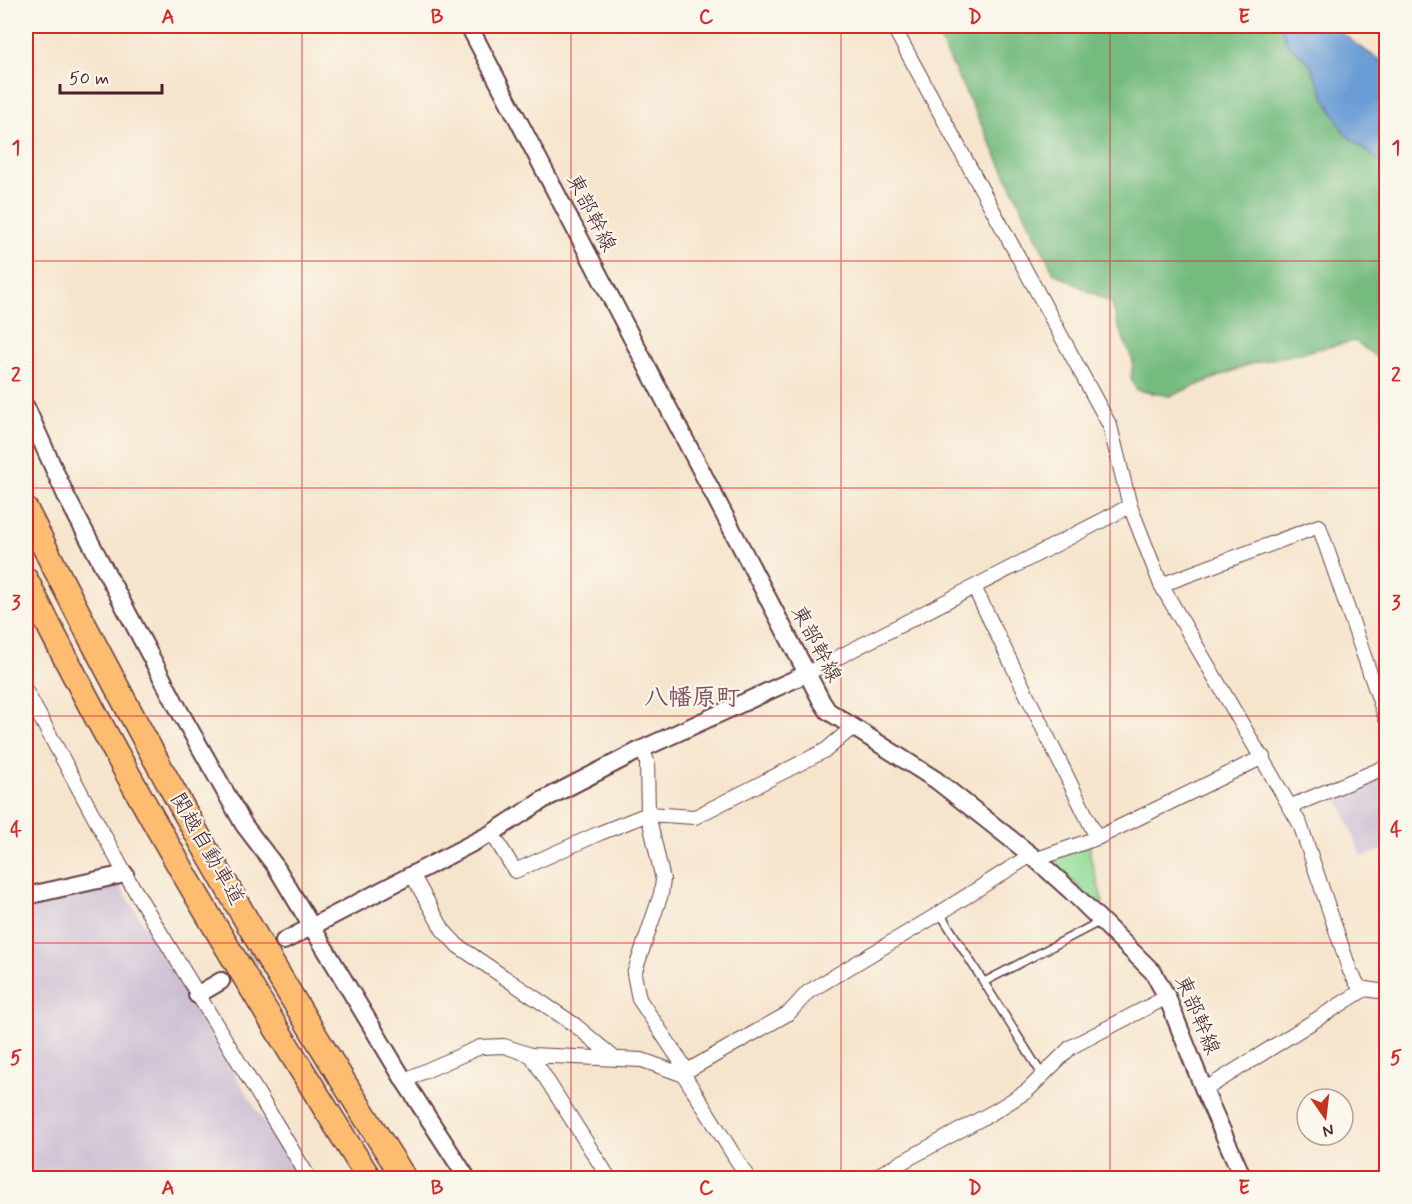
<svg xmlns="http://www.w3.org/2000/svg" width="1412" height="1204" viewBox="0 0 1412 1204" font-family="Mynerve,'Klee One',sans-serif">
<rect width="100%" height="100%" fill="#fbf7ec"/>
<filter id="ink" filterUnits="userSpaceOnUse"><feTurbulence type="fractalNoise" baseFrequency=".0167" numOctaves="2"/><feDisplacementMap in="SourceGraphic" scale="12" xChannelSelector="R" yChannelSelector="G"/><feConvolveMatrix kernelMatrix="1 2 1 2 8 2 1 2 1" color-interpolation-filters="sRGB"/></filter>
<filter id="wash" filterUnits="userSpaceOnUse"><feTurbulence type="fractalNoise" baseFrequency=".008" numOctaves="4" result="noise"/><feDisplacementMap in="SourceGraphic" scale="24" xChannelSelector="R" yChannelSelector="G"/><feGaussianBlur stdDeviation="1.35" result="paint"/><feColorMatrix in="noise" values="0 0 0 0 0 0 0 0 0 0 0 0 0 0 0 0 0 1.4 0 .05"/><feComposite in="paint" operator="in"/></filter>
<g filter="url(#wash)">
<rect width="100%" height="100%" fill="#f6e5cd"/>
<path fill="#ccbed3" d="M1386,773V849L1362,857L1336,794Z
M120,885L298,1178H26V906Z"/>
<path fill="#91db97" stroke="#6e7d61" stroke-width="1.5" d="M1090,845V856L1103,903L1098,905L1050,859Z"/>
<path fill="#74bb80" stroke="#5f6d56" stroke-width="1.5" d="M931,26H1281L1287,43L1309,62L1325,98L1345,134L1386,167V364L1355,341L1250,364L1170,396L1137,390L1131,379L1133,361L1117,323L1112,303L1054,273L941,42Z"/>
<path fill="#6a9dd5" stroke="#5a5e80" stroke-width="1.5" d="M1281,26H1333L1360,47L1386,64V167L1345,134L1325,98L1309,62L1287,43Z"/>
</g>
<g filter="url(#ink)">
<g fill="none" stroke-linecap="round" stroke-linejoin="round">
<path stroke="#d4bdad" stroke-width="16" stroke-dasharray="16 8" stroke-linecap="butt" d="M221,981L284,941"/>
<defs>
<path id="service" d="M940,913L1043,1076
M984,982L1101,921"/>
<path id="minor" d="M893,26L1110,426L1130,506L1161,585L1300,824L1350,971L1359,987L1365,989
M1161,585L1319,526L1386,719
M974,587L1097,838
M806,674L1130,506
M26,691L125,874L309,1178
M642,749L647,761L648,814L663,880L661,894L634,974L639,999L687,1071
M1289,807L1386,767
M492,833L515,871L600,833L648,814L695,817L826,750L853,727
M1037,859L1097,838L1263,757
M413,876L443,930L458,946L575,1025L613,1057
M531,1055L609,1178
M684,1075L687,1071L789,1013L808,992L940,913L1031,855
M405,1082L416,1075L480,1047L504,1046L531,1055L642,1060L684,1075L748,1178
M1204,1090L1365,989L1386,992
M873,1178L995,1111L1027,1091L1071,1047L1167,997"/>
<path id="tertiary" d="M469,26L822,702L828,711L936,780L1031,855L1071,891L1153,972L1167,997L1204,1090L1243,1178
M26,407L67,498L180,712L244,825L276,867L405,1082L467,1178
M26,896L125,874
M284,941L492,833L543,800L642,749L806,674
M197,995L221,981"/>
<path id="motorway" d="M26,510C139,739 266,963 404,1178
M26,580C128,787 247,984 369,1178"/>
</defs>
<use href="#service" stroke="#643d43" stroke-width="10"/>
<use href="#minor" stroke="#643d43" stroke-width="16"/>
<use href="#tertiary" stroke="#643d43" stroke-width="20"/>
<use href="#motorway" stroke="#643d43" stroke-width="27"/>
<use href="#service" stroke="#fff" stroke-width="7"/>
<use href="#minor" stroke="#fff" stroke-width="14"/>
<use href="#tertiary" stroke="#fff" stroke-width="16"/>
<use href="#motorway" stroke="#febc70" stroke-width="24"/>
</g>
</g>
<path fill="none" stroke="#d62828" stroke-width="1.5" stroke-opacity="0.55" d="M302,26V1178M571,26V1178M841,26V1178M1110,26V1178M26,261H1386M26,488H1386M26,716H1386M26,943H1386"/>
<g text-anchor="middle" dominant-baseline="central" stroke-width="4.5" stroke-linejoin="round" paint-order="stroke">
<g font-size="21" fill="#4a1f2b" stroke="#fbf7ec">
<text transform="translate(591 213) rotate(63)">東部幹線</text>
<text transform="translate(816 644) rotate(62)">東部幹線</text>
<text transform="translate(207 849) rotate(60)">関越自動車道</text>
<text transform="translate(1197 1015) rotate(67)">東部幹線</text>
</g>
<g font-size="24" font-weight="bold" fill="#815062" stroke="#fbf7ec">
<text x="692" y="698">八幡原町</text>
</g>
</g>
<rect width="1412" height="1204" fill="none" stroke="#fbf7ec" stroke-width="66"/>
<g transform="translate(1325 1117) rotate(166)"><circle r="28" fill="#fbf7ec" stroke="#b4a19f" stroke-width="1.5"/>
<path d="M0-4.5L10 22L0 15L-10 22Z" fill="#c8321e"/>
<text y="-9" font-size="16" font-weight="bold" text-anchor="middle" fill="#4a1f2b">N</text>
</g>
<path d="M60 84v9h102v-9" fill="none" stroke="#4a1f2b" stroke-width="3"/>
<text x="69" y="84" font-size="18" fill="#4a1f2b" stroke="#fbf7ec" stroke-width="4.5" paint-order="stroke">50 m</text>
<rect x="33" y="33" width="1346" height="1138" fill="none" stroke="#d62828" stroke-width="2"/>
<g font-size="20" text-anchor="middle" font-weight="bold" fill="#d62828">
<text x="168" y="23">A</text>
<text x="437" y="23">B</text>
<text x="706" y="23">C</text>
<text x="975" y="23">D</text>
<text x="1244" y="23">E</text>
<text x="16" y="154">1</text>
<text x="1396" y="154">1</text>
<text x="16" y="381">2</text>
<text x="1396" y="381">2</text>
<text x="16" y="609">3</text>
<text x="1396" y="609">3</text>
<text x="16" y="836">4</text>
<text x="1396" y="836">4</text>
<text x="16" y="1064">5</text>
<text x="1396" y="1064">5</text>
<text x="168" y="1194">A</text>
<text x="437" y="1194">B</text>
<text x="706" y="1194">C</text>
<text x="975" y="1194">D</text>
<text x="1244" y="1194">E</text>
</g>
</svg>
